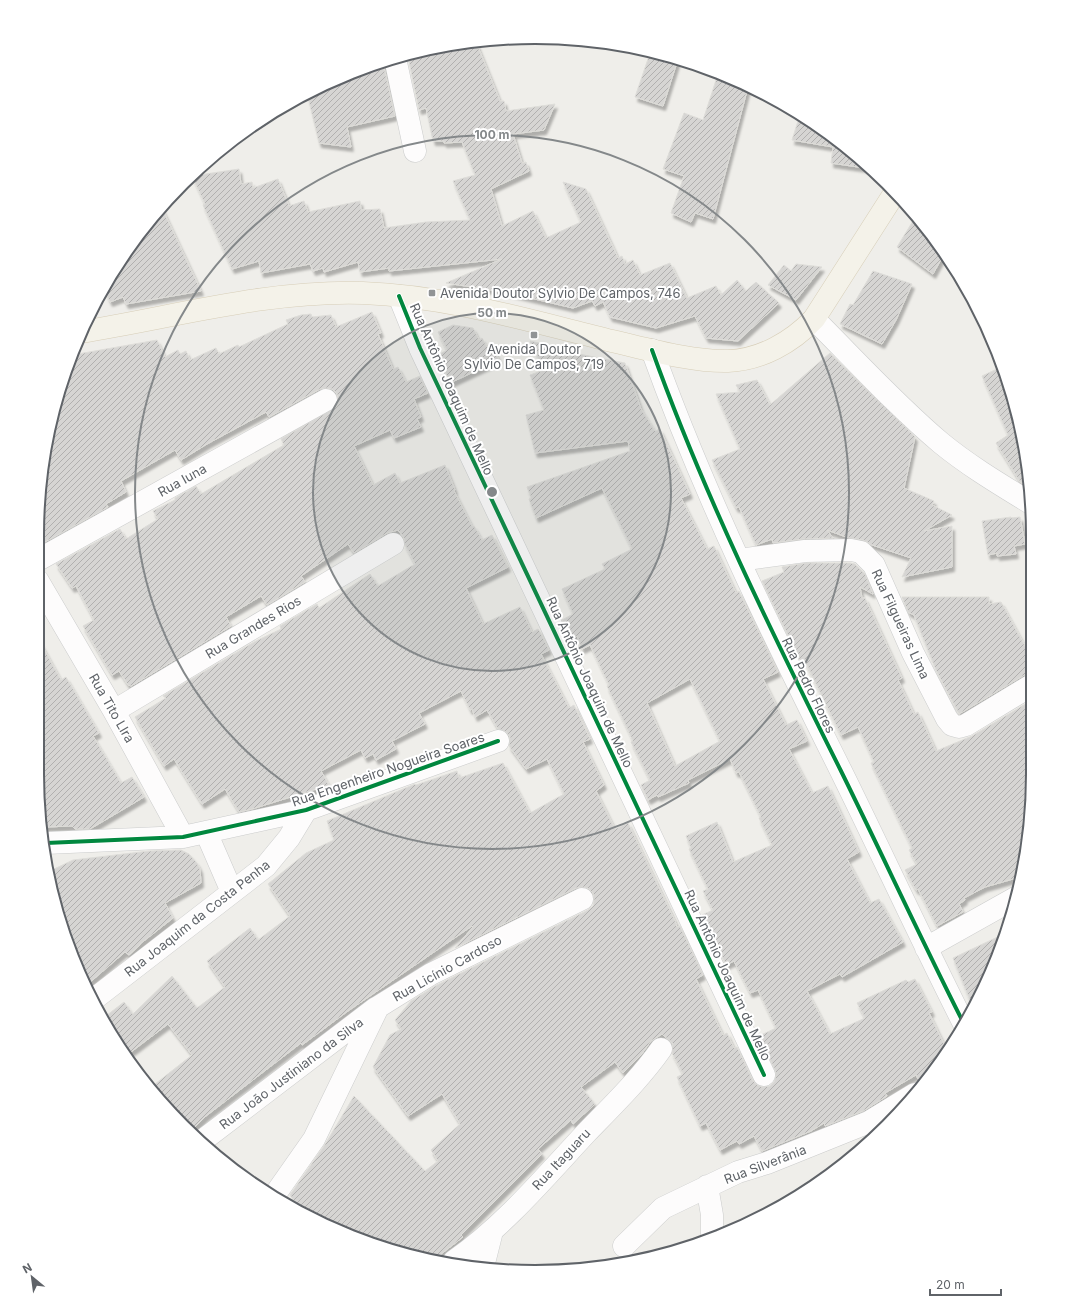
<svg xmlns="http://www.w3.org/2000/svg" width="1070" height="1309" viewBox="0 0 1070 1309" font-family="Inter,sans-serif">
<defs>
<pattern id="building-hatch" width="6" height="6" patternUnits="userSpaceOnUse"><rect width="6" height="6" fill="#d6d5d3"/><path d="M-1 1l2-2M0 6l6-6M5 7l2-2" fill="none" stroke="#b1b0af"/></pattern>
<filter id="shadow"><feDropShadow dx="2.5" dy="4.5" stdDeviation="1" flood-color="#0004"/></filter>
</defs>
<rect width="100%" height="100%" fill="#efeeea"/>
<path fill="url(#building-hatch)" stroke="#deddd9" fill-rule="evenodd" filter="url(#shadow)" d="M476,42L500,101H504L506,111L555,104L544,130L513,134L522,163L526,162L529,171L491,189L502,226L533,211L546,238L581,222L563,182L586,189L618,258L622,256L625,264L633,260L640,275L670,263L687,298L716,286L721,295L737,280L746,291L756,282L779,303L738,341L706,338L695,316L656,328L610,317L603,302L595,306L592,301L573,308L505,292L446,283L502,259L389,271V268L360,272L358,262L324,272L323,268L313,271L310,264L261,273L259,261L232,269L203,205L205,204L192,176L239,169L241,184L252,182L253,188L278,179L289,206L304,201L308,212L360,201L361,210L380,209L384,228L426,222L470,220L453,181L475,175L462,142L444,143V141H433L426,108L419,110L408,57L439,49Z
M650,53L678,59L663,106L635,97Z
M382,63H383L395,116L347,127L351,147L319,143L307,93Z
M718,74L748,87L713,219L695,213L691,222L671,213L684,176L663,169L684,113L703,120Z
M798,121L811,123L864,161L872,169L831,163L833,147L792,140Z
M162,208L201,291L126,304L123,297L110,302L104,289L121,259Z
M916,216L930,232L944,254L933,274L897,247Z
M796,264L822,267L796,300L768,285L784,265L791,271Z
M873,271L912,284L896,320L882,344L840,324L850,304L853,305Z
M372,312L381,333L378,334L393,369L398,367L406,382L420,376L428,393L414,399L421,417L417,419L421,427L394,438L390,430L354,446L373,485L395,473L400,483L445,465L455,490L454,491L472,526H474L482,540L492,535L508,567L466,588L483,624L520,607L532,632L538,629L540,632L549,650L541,654L569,708L574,705L590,739L583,742L604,785L596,791L615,829L628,823L675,921L677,927L680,926L703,975L696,979L723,1035L727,1033L734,1048L737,1047L753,1081L757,1085L763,1087L770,1086L774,1082L776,1076L775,1070L759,1036L776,1028L758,990L750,993L734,961L726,965L702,915L713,910L703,891L708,889L689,849L691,848L686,836L717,822L733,862L772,845L759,818L761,817L739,772L736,773L730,759L688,780L689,783L658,797L657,795L648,800L641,785L650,780L631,742L633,741L607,686L609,685L590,645L582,649L577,636L572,639L562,620L573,614L562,589L605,569L602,564L632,549L602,488L536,518L529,499L531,498L527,487L630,451L628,441L535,453L526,415L544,410L530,375L544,370L530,341L557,347L558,350L625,363L641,409L655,431L660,429L690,494L681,498L707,549L714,546L736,593L739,591L778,672L763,679L786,725L797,720L807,741L789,749L812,793L828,786L859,852L847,859L870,903L879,899L903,942L842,977L840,974L807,991L830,1034L865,1018L857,1003L906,980L908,982L915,979L932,1012L929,1013L946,1048L929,1074L918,1079L916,1075L885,1093L887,1096L863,1111L825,1126L824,1123L811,1131L762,1151L754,1136L739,1144L737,1141L720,1150L706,1123L700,1126L677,1077L683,1074L672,1053L673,1044L662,1034L651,1041L641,1055L623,1073L615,1062L581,1087L595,1104L573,1124L571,1120L538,1149L542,1154L461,1235L463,1237L436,1258L375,1246L299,1208L290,1195L324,1146L354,1096L425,1171L438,1161L431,1150L460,1124L442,1094L408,1116L373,1067L390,1035L401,1029L395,1020L411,1001L437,985L588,910L593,906L594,899L593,893L589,889L583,887L576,888L455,948L473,927L472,926L348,1011L302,1045L301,1043L206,1116L192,1130L161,1103L150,1088L192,1055L168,1024L127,1055L102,1019L124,1002L133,1014L172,976L197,1008L225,987L207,961L250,928L258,940L290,916L268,884L306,853L334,840L327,821L415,784L416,785L457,771L459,778L503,763L530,813L564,794L547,759L526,769L509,746L510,737L506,732L498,729L487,710L475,717L472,709L470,710L461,691L419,713L425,724L392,741L396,749L376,760L373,754L365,758L361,750L321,771L329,785L252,809L239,812L225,789L202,804L174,759L164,766L135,717L166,698L163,696L254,642L281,629L280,626L317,604L319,608L370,574L378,586L415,564L405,545L404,538L398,530L387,533L354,553L348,544L301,576L305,582L267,605L261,596L226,617L231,626L131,686L128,685L119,671L112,675L83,626L94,620L76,586L72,588L56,564L120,529L126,539L158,519L153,511L175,500V498L196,486L201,494L284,445L281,439L336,407L338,401L337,394L332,389L326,388L320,389L269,417L266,412L207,444L181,460L175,450L121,481L126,492L106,504L108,507L43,543L38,535V502L46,440L54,435L51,425L72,355L157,340L165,357L178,350L180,354L186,351L190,360L216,348L219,354L238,345L239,347L288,324L286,320L301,315L311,314L312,317L331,315L336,327ZM690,679L720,741L675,766L647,703Z
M453,325L473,328L479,340L482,338L487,347L492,345L499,360L450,383L443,366L446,365L440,354L447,350L438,332Z
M830,353L915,437L904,488L934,501L932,505L952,515L924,531L952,526V567L902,577L911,558L872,545L863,540L849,538L827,530L833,538L803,539L773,543L772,539L756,545L739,507L736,508L712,460L740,449L716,394L740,392L736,385L757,380L770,405Z
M1001,367L1016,406L1030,488L1020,482L996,443L1008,435L982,376Z
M1011,517V518L1020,517L1025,544L1014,546L1016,554L997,556V553L988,555L982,521Z
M806,563H850L855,564L865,574L873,594L860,587L862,598H865L902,678L898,680L914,714L918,712L936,751L972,736L1032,700V806L1020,877L985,887L964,898L965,900L959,904L963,912L937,926L918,889L916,890L905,870L917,864L909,850L912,848L871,763L874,762L858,727L841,735L804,659L800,661L762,581L784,572L782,567Z
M902,597H989V604L1001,602L1031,657L1032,673L1026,674L959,714L936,670L914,615L908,612Z
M38,638L61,680L66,677L99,733L93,736L121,783L132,777L144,797L90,829H75L72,826L44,827L37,774Z
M181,850L189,854L197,863L200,869L201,883L165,903L173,918L140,944V945L129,955L125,952L88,984L54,903L50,871L73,860L149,851Z
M1004,934L982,994L973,1008L953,958Z"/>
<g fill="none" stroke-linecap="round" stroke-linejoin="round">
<defs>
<path id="minor" d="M395,58L415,151
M399,296L420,348L764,1075
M814,319C855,360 897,406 941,443C969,466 1001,485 1032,504
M652,350C704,495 772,633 841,771C882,854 921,939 963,1022
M38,560L326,400
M739,560L805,551L851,550L861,552L874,565L913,653L947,719L952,725L959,727L966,725L1032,685
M38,581L114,711L183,837
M114,711L393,544
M206,832L232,892
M46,843L183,837L306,810L498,741
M926,948L1017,897
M94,999L266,866L289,838L306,810
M203,1140L376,1008
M707,1186L712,1215V1235
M274,1196L314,1139L378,1007L431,974L582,899
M624,1246L663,1208L738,1172L767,1163L869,1122L915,1094
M454,1261C504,1226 545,1177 586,1133C612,1106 640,1079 661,1049
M483,1267L492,1231"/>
<path id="major" d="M81,332C174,317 268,290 363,293C448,296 530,321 612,341C647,349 693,362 728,361C761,360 792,342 814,319L894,194"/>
</defs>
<use href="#minor" stroke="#cbcccc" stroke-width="23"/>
<use href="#major" stroke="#d7ceb8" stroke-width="23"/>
<use href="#minor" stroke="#fdfcfc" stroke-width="22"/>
<use href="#major" stroke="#f4f2e9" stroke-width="22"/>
<defs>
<path id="cycleway" d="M399,296L420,348L764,1075
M652,350C704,495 772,633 841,771C882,854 921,939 963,1022
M46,843L183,837L306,810L498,741"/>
</defs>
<use href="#cycleway" stroke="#fff" stroke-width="6"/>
<use href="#cycleway" stroke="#00873e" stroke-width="4"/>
</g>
<circle cx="492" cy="492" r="179" fill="#84888a" fill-opacity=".12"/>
<g fill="none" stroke="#84888a" stroke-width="2">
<circle cx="492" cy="492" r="179"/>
<circle cx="492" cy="492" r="357"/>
</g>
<g fill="#919496" stroke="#fff" stroke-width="1.5">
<rect x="428" y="289" width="8" height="8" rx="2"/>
<rect x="530" y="331" width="8" height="8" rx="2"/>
</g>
<g text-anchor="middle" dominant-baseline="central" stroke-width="4" stroke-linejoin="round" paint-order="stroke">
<g font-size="13" fill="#5f6368" stroke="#fff" text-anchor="start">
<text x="440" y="293">Avenida Doutor Sylvio De Campos, 746</text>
<text x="534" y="349" text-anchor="middle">Avenida Doutor<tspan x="534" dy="15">Sylvio De Campos, 719</tspan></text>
</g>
<g font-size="13" fill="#5f6368" stroke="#fff">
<text transform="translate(452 389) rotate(66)">Rua Antônio Joaquim de Mello</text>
<text transform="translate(182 480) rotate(-29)">Rua Iuna</text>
<text transform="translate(901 624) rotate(65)">Rua Filgueiras Lima</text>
<text transform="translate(253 627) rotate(-31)">Rua Grandes Rios</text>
<text transform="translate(590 682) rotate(65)">Rua Antônio Joaquim de Mello</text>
<text transform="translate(809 685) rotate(64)">Rua Pedro Flores</text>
<text transform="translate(112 708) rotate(60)">Rua Tito LIra</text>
<text transform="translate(388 769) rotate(-19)">Rua Engenheiro Nogueira Soares</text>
<text transform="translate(197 918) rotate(-38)">Rua Joaquim da Costa Penha</text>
<text transform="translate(447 968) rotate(-29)">Rua Licínio Cardoso</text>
<text transform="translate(728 975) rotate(65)">Rua Antônio Joaquim de Mello</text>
<text transform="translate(291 1073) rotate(-37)">Rua João Justiniano da Silva</text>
<text transform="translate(561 1159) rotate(-47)">Rua Itaguaru</text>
<text transform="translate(765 1164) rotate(-21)">Rua Silverânia</text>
</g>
</g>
<path d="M0 0H1070V1309H0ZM535 44H535A491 491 0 0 1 1026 535V774A491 491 0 0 1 535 1265H535A491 491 0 0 1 44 774V535A491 491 0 0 1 535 44Z" fill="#fff" fill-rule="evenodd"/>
<path fill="none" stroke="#5f6368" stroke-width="2" d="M535 44H535A491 491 0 0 1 1026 535V774A491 491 0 0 1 535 1265H535A491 491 0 0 1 44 774V535A491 491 0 0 1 535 44Z"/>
<circle cx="492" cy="492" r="6" fill="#84888a" stroke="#fff" stroke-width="2"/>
<g font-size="12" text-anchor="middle" font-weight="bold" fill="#84888a" stroke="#fff" stroke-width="4" stroke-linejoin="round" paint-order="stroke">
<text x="492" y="139">100 m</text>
<text x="492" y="317">50 m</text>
</g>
<g transform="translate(32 1277) rotate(331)" stroke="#ffffff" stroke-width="3" paint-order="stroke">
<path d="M0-3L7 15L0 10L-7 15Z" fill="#5f6368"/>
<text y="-6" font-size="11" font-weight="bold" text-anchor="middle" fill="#5f6368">N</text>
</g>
<path d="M930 1289v6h71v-6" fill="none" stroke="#5f6368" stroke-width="2"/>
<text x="936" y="1289" font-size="12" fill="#5f6368" stroke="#ffffff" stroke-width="3" paint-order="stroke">20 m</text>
</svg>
